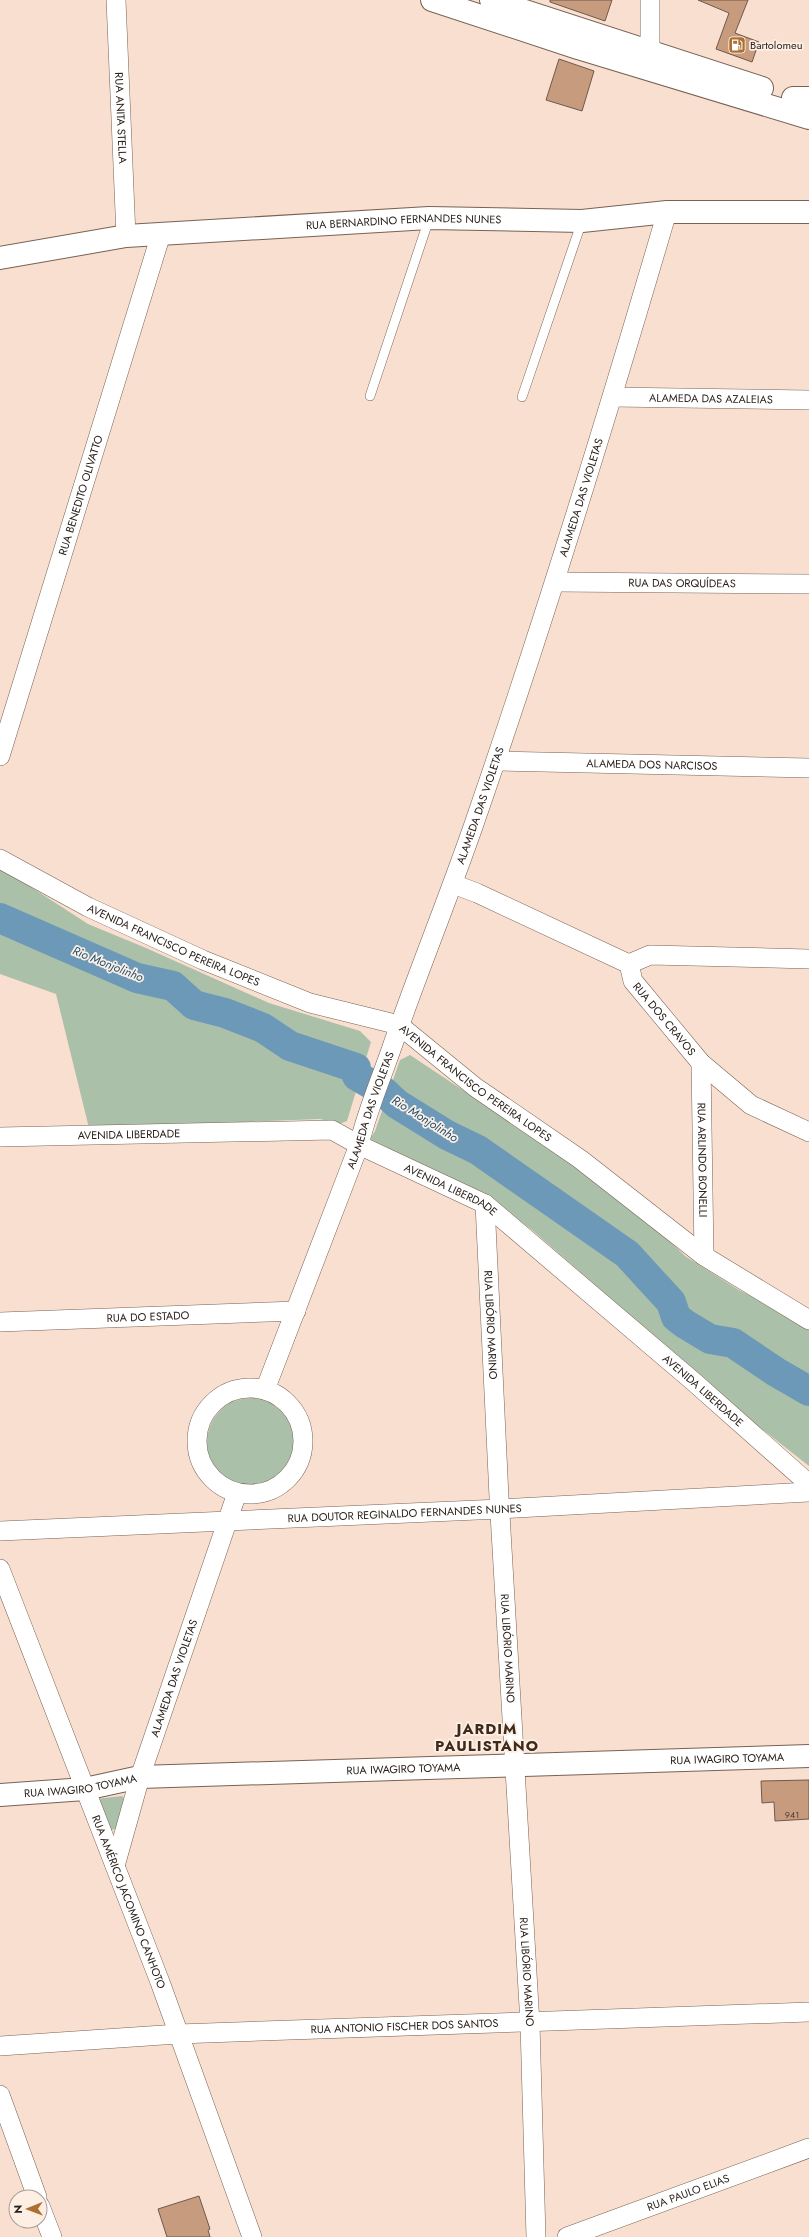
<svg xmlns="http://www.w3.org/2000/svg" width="809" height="2237" viewBox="0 0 809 2237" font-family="Jost,sans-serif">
<rect width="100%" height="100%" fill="#f9dfcf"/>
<path fill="#abc0a8" d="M0,867L88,924L146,948L269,1003L360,1031L371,1042L347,1121L339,1124L320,1119L89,1128L56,994L0,974Z
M410,1055L535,1138L640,1212L685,1256L739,1290L809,1326V1466L752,1421L532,1230L489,1198L370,1139L375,1131L400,1060Z
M207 1442a44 44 0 1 1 88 0a44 44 0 1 1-88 0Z
M122,1796L125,1799L115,1829L111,1830L96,1799Z"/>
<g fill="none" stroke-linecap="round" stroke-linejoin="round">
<path stroke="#6d99b8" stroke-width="30" d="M0,918L137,978L173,986L194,1005L225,1013L263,1028L290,1046L356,1068L357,1076L383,1091L397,1104L447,1135L478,1150L627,1254L671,1302L676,1317L685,1324L710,1339L733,1343L776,1372L809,1391"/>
</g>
<path fill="#c79b7e" stroke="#6f594b" d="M550,0H612L605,21L550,2Z
M698,0H748L735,33L759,42L752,62L716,49L729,13Z
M559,59L594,71L582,111L546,100Z
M809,1780V1819L775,1821L774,1802L762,1803L761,1781Z
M199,2196L210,2229L208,2230L210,2237H167L158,2209Z"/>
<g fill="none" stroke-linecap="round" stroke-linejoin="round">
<defs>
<path id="service" d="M370,396L429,219
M522,397L582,221"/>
<g id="minor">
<path id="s1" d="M116,0L126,236"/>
<path d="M650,0V51"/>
<path id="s2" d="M613,397L809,400"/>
<path id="s3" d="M555,582L809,584"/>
<path id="s4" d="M0,756L161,234"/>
<path id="s5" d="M496,761L809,768"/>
<path id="s6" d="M0,859L88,907L203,960L310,1003L399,1025L475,1087L580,1159L704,1256L809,1320"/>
<path id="s7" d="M453,884L477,893L629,964L633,981L701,1063L751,1105L809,1132"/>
<path d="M629,964L650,955L809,959"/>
<path id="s8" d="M701,1063L704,1256"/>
<path id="s9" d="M0,1137L332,1130L359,1145L485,1204L694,1382L809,1484"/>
<path id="s10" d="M485,1204L499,1497L530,2024L536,2237"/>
<path id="s11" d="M0,1322L296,1311"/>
<circle cx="250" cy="1441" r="53"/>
<path id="s12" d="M265,1390L359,1145C367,1111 381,1079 392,1047C418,972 448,899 474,824C544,622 607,417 667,212"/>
<path id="s13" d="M0,1531L500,1509L809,1492"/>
<path id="s14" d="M0,1569L160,1982L252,2237"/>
<path id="s15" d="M115,1866L140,1777L237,1493"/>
<path id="s16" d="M0,2046L178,2034L809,2012"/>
<path d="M0,2095L37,2197"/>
<path d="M40,2206L52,2237"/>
<path id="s17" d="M567,2237L809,2148"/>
</g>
<g id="tertiary">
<path id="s18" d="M0,258L126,236L429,218L582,221L667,212H809"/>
<path id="s19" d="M0,1795L85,1789L140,1777L809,1756"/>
</g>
<path id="primary" d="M432,0L578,48L809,118
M491,0L762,88
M793,98H809"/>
</defs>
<use href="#service" stroke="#786254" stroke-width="10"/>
<use href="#minor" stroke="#786254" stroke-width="20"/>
<use href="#tertiary" stroke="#786254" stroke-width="24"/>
<use href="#primary" stroke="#786254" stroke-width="24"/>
<use href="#service" stroke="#fff" stroke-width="9"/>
<use href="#minor" stroke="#fff" stroke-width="19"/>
<use href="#tertiary" stroke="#fff" stroke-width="22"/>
<use href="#primary" stroke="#fff" stroke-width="22"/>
</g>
<defs>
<symbol id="fuel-square" viewBox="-11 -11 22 22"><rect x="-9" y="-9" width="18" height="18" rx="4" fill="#ad7033" stroke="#feefe5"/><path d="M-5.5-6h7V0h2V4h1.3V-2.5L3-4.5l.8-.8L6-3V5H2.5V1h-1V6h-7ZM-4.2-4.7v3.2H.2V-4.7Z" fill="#fff"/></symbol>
</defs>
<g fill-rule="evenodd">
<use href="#fuel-square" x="727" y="35" width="20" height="20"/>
</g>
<g text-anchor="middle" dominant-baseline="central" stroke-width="3.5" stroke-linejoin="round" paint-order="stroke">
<g font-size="9" fill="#514034">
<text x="792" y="1814">941</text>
</g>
<g font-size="11" fill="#2a211b" stroke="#feefe5" text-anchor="start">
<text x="750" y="45">Bartolomeu</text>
</g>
<g font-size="11" fill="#2a211b" stroke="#feefe5">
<text stroke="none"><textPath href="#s1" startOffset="118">RUA ANITA STELLA</textPath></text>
<text stroke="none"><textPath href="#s18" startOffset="406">RUA BERNARDINO FERNANDES NUNES</textPath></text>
<text stroke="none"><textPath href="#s2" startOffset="98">ALAMEDA DAS AZALEIAS</textPath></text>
<text stroke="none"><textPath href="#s4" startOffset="273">RUA BENEDITO OLIVATTO</textPath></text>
<text stroke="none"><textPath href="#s12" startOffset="947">ALAMEDA DAS VIOLETAS</textPath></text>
<text stroke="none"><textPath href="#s3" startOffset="127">RUA DAS ORQUÍDEAS</textPath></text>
<text stroke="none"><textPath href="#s5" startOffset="156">ALAMEDA DOS NARCISOS</textPath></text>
<text stroke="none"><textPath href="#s12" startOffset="623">ALAMEDA DAS VIOLETAS</textPath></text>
<text stroke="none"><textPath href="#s6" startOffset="194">AVENIDA FRANCISCO PEREIRA LOPES</textPath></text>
<text stroke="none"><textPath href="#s7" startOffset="260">RUA DOS CRAVOS</textPath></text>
<text stroke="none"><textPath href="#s6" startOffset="530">AVENIDA FRANCISCO PEREIRA LOPES</textPath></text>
<text stroke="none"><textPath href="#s12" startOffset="299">ALAMEDA DAS VIOLETAS</textPath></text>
<text stroke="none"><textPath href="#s9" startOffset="129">AVENIDA LIBERDADE</textPath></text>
<text stroke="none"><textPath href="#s8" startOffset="97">RUA ARLINDO BONELLI</textPath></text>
<text stroke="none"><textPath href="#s9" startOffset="465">AVENIDA LIBERDADE</textPath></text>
<text stroke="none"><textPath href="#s11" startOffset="148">RUA DO ESTADO</textPath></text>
<text stroke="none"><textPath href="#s10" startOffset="121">RUA LIBÓRIO MARINO</textPath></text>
<text stroke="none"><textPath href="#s9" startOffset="789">AVENIDA LIBERDADE</textPath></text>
<text stroke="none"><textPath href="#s13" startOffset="405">RUA DOUTOR REGINALDO FERNANDES NUNES</textPath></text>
<text stroke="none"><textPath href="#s10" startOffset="445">RUA LIBÓRIO MARINO</textPath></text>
<text stroke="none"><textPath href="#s15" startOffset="197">ALAMEDA DAS VIOLETAS</textPath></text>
<text stroke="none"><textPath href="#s19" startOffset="729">RUA IWAGIRO TOYAMA</textPath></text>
<text stroke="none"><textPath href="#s19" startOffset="405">RUA IWAGIRO TOYAMA</textPath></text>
<text stroke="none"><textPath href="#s19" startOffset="81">RUA IWAGIRO TOYAMA</textPath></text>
<text stroke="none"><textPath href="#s14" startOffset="357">RUA AMÉRICO JACOMINO CANHOTO</textPath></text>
<text stroke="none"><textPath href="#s10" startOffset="769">RUA LIBÓRIO MARINO</textPath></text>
<text stroke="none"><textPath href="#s16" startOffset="405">RUA ANTONIO FISCHER DOS SANTOS</textPath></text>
<text stroke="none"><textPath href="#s17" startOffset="129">RUA PAULO ELIAS</textPath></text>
</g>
<g font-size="12" font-style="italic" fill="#174d6d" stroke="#feefe5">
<text transform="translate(108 964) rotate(22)">Rio Monjolinho</text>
<text transform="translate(425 1119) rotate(32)">Rio Monjolinho</text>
</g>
<g font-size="15" font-weight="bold" letter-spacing="1" fill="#3e2b1e" stroke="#feefe5">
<text x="487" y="1729">JARDIM<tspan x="487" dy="17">PAULISTANO</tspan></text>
</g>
</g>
<g transform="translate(28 2209) rotate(269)"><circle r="19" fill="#feefe5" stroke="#a99d94"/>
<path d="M0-3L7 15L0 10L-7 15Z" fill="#ad7033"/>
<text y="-6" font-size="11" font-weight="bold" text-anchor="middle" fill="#2a211b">N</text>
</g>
</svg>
